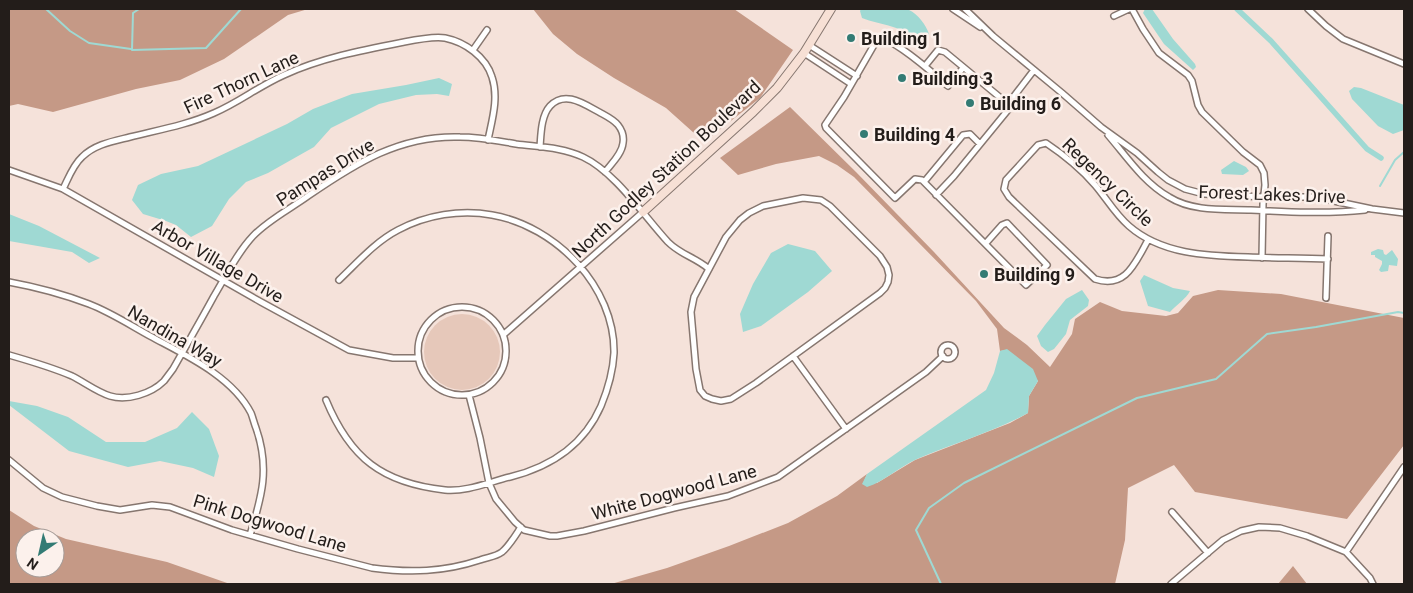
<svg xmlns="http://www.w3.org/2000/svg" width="1413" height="593" viewBox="0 0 1413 593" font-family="Roboto,sans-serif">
<rect width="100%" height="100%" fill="#f5e2da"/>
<path fill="#e6c8ba" d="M424 352a38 38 0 1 1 76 0a38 38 0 1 1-76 0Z"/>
<path fill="#c59986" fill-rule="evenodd" d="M9,9H308L288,15L224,59L180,80L136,89L53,112L18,104L9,106Z
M533,9H734L793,50L760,98L704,142L666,108L614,78L577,54L553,34Z
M790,107L856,172L934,252L1004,328L1027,345L1050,367L1072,334L1075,319L1100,302L1122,311L1166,316L1178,313L1193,296L1218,290L1281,294L1404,318V445L1347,519L1195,492L1174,465L1128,488L1125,540L1115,584H611L667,568L729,546L788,523L837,496L867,474L863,484L877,483L915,460L1010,423L1028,413L1029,396L1038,381L1007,350L1000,351L997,329L976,301L854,177L837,165L819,156L776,164L738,175L720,158Z
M9,510L34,526L66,539L167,562L230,584H9ZM25,538H55V568H25Z
M1293,566L1307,584H1278Z"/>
<path fill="#9fd9d3" d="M861,9C870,9 903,6 909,10C918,14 926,25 929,34L923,43H919C906,26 880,25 862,18L860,11Z
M1145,9H1152L1173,39L1195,64L1196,67L1193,70L1164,44L1143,13Z
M439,78L452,84L449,96L437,94L416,95L379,104L331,128L314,147L268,173L246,182L229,199L212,226L191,237L176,225L166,221L143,214L132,200L138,185L161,174L198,166L287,124L313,109L352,94L406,85Z
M1354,87L1361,88L1404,105V130L1393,134L1378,126L1352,99L1349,91Z
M1234,161L1246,167L1249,171L1243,175L1222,174L1221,170Z
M9,214L39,226L100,258L89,263L72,252L9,241Z
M788,244L815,251L832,271L808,292L761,326L743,332L740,314L753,284L771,253Z
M1378,249L1383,250L1384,254L1386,255L1392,250L1398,259L1397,266L1389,265L1388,271L1381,272L1379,270L1382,264V261L1375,257V255H1371V252Z
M1144,275L1173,288L1190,291C1186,299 1176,305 1170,312L1148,306L1140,281Z
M1082,290L1089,300L1088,306L1070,320L1066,334L1054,349L1048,352L1041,346L1037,336L1045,325L1066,299Z
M1007,349L1033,369L1038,381L1029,396L1028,413C993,432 954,443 917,459C899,467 885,481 867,487L862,484L867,474L986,390L994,373L1000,351Z
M9,401L37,406L68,417L106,442H145L177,428L192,412L209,429L219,456L214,477L193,468L160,461L128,467L69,451L9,405Z"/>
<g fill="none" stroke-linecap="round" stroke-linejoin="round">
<path stroke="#9fd9d3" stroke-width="2" d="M46,9L70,31L89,43L131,49
M139,9L133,13L132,50L206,48L241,9
M1380,186L1395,160L1404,152
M941,584L916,530L929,508L964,483L1137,398L1216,379L1267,334L1316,327L1398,312L1404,313"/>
<path stroke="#9fd9d3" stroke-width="5.5" d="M1237,9L1271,41L1367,149L1381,158"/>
<defs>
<path id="street" d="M953,9L980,27
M965,9L993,36L1062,93L1101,127L1137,153L1158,172L1168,180L1185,189L1204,194L1264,197H1315L1372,209L1404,213
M1132,9L1143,29L1159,53L1188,75L1192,81L1198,105L1202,112L1243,152L1260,165L1264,173L1265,185L1263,204L1262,258
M1308,9L1326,26L1343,39L1404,64
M1114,16L1129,9
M809,45L857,76
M473,50L487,30
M804,53L851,84
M925,66L938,50L945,52L1008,104V110L954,176L936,195
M963,68L948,86C936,76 894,38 880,39L874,45L844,97L825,125L826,128L895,198L915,179L922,180L1026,285L1047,265L1007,223L1002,225L986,243
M1008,104L1034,70
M1108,135C1127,157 1143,182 1169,197C1193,212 1224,209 1251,210C1289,212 1327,214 1365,210
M540,147C541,134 541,116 550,106C565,90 584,104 599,112C606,116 613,119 618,125C622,130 624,137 623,143C622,154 611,164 605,172
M9,170L63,189L261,302L349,350L393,358H418
M924,182L963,135L970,134L980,144
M63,189C68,179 73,165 82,157C95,144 114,141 130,137C158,130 187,125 214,113C238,103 259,86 284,75C321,58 363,50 404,42C414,40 435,36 445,38C465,42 486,57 492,77C499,98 492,120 488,140
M803,198L821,200L830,206L880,256L887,267L889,275L888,282L885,288L880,293L756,383L731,399L721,401L712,399L705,396L700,390L696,369L691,312L694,297L726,237L740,220L749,213L763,206Z
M1148,240C1135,263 1126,289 1095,279L1009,197L1004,189L1006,180L1038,145L1046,143C1064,155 1081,169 1095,185C1107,199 1115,214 1129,226C1161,254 1206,256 1248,257C1274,258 1301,258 1328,259
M9,282C36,287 63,294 89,304C110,312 130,325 150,336C185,355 232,376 251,413C253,418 254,423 256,428C270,468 262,496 250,535
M1326,298L1328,236
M418 351a44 44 0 1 1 88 0a44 44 0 1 1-88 0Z
M503,335L643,212
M941 352a7 7 0 1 1 14 0a7 7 0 1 1-14 0Z
M9,355C30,361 51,367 72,376C84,382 97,392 110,396C127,401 151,394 164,381C167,377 170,373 173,369C187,344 201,320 214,296C226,276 237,253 253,236C268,220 290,209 308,196C356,163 400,135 460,137C479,137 498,141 516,144C538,147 562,147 583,157C615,172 644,216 668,242C681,255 695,257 709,269
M793,356L846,429
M469,395L480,438L489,483L496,499L515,522L524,530L550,536H557L584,531L674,508L728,496L778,477L926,372L943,356
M326,400C350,458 382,483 445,490C467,492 489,482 510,477C550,467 584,445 601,406C608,389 613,371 614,353C615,287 556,226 492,215C461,209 426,215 398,230C375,242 358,262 339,280
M9,460L43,488L62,497L97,506L120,510L152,505L170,507L232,530L298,549L372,568C410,573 444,572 480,560C488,557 495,557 502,552C510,545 515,536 521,527
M1172,512L1208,553
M1346,552L1404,467
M1171,584L1223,540L1241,531L1259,527L1280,528L1307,536L1346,552L1370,578L1373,584"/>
<path id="secondary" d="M643,212L753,112L777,88L804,53L831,9"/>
</defs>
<use href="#street" stroke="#86766f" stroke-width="8"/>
<use href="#secondary" stroke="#86766f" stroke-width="10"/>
<use href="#street" stroke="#fff" stroke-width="5"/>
<use href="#secondary" stroke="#f7e0d5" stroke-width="8"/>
</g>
<g fill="#337b74" stroke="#fcf1ec" stroke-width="2">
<circle cx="851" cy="38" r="5"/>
<circle cx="902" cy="78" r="5"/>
<circle cx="970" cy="103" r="5"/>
<circle cx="864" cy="134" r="5"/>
<circle cx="984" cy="274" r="5"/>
</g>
<g text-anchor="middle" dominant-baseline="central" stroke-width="5" stroke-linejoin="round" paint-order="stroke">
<g font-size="18" font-weight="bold" fill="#231d1a" stroke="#fcf1ec" text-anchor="start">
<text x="861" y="38">Building 1</text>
<text x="912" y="78">Building 3</text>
<text x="980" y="103">Building 6</text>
<text x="874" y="134">Building 4</text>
<text x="994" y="274">Building 9</text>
</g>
<g font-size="18" fill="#231d1a" stroke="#fcf1ec">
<text transform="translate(241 82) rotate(-25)">Fire Thorn Lane</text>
<text transform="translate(666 169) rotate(-43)">North Godley Station Boulevard</text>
<text transform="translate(325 172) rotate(-32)">Pampas Drive</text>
<text transform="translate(1108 182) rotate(44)">Regency Circle</text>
<text transform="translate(1272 194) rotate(2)">Forest Lakes Drive</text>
<text transform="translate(218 261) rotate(30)">Arbor Village Drive</text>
<text transform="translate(175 336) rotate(30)">Nandina Way</text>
<text transform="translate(674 492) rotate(-15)">White Dogwood Lane</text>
<text transform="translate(270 523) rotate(17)">Pink Dogwood Lane</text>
</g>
</g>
<rect width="1413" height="593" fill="none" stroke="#231d1a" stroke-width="20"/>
<g transform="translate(40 553) rotate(214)"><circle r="24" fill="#fcf1ec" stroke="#a59c98"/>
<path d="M0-4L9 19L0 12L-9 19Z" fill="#337b74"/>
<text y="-8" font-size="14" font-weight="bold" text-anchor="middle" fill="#231d1a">N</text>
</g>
</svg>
